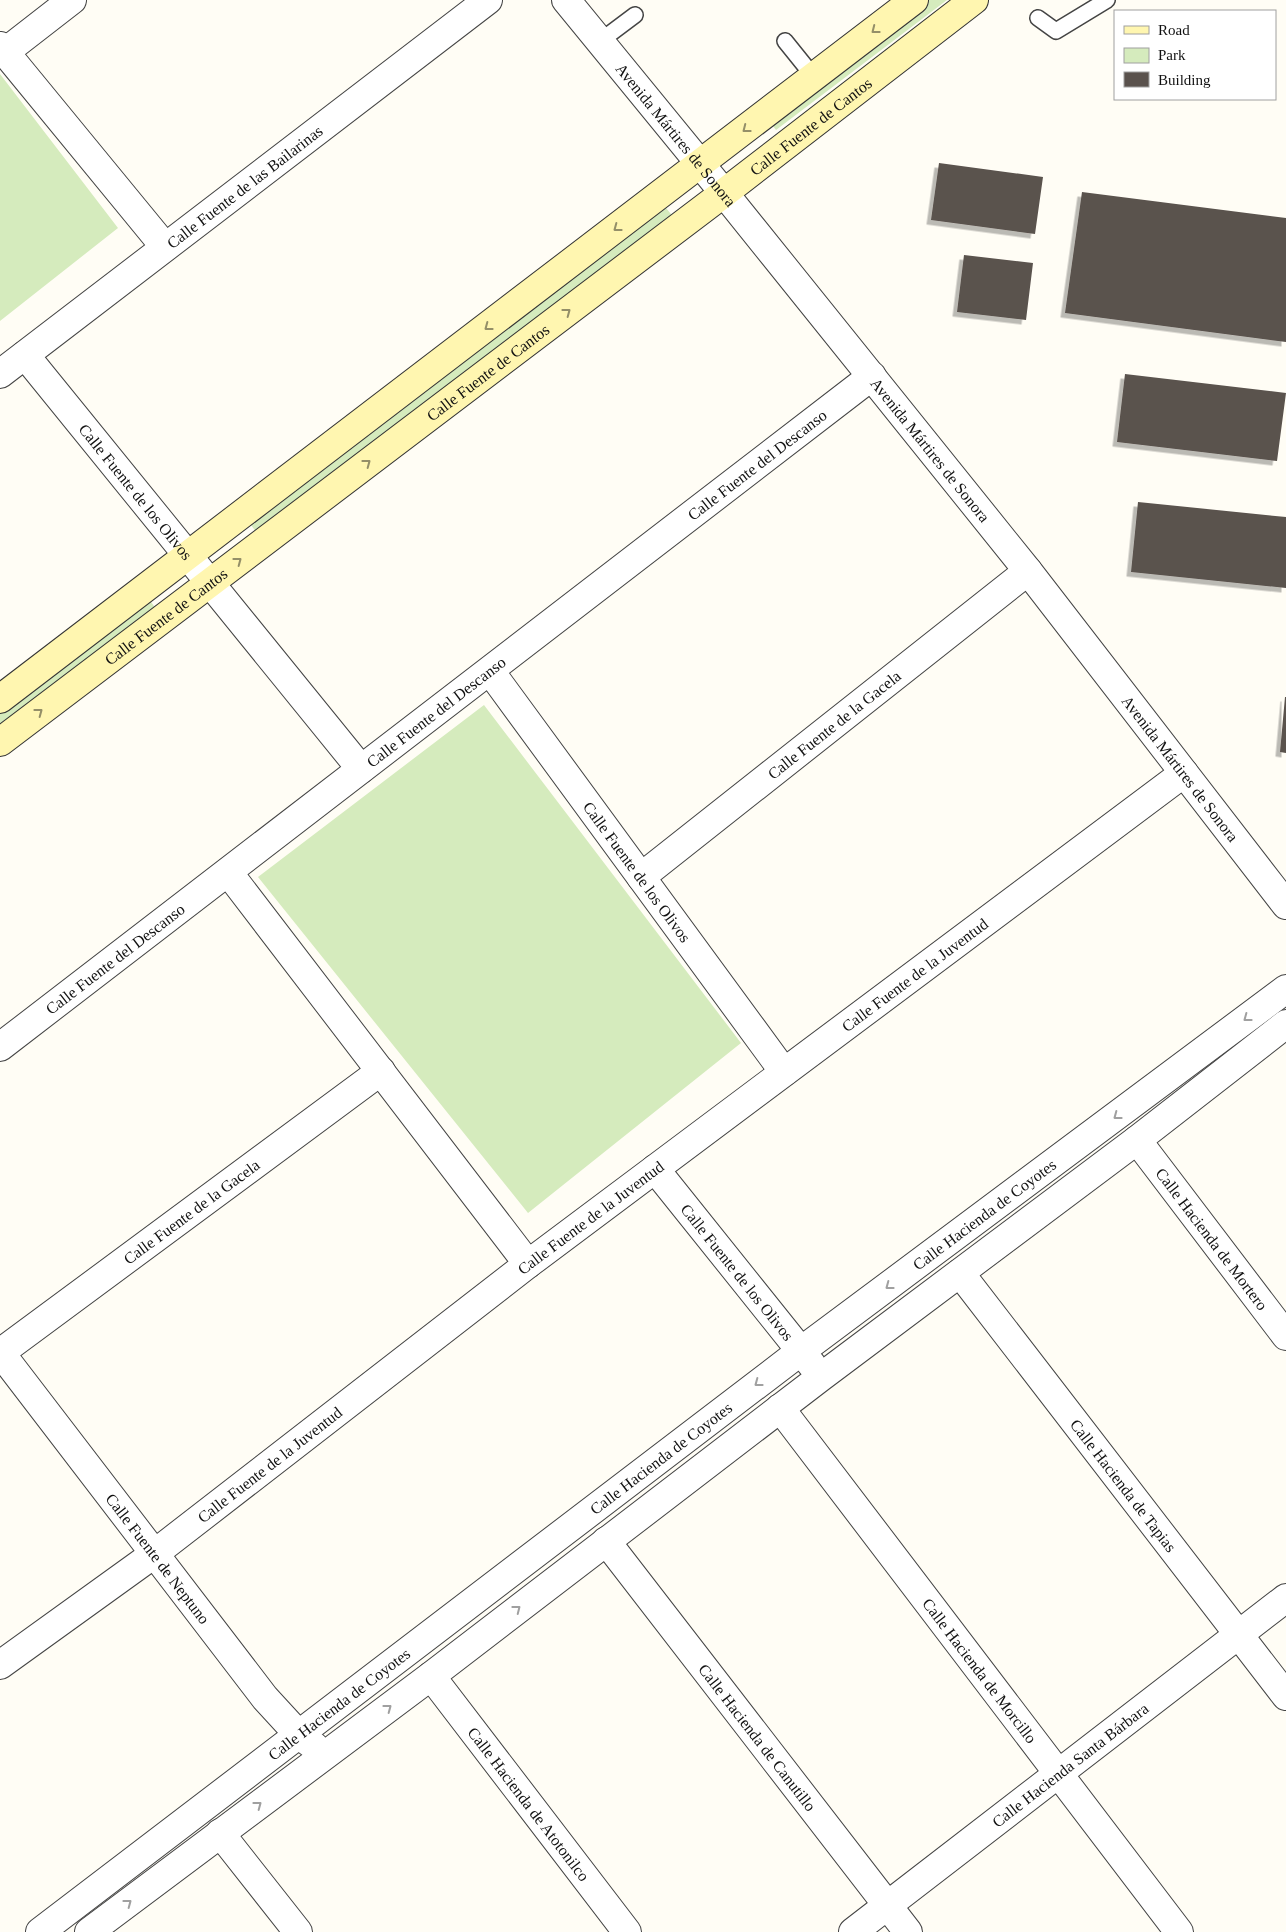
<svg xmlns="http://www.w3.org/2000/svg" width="1286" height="1932" viewBox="0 0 1286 1932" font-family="'Times New Roman',serif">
<defs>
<filter id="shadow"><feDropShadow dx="-4.5" dy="4.5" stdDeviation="0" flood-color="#0004"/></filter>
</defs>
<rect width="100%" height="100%" fill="#fffdf5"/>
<path fill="#d5ebbd" d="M927,0H947L776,130L769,121Z
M0,74L118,228L0,321Z
M666,208L675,219L257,533L248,521Z
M147,596L156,609L0,727V708Z
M484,705L741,1043L528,1213L258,877Z"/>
<path fill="#5a524d" filter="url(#shadow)" d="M939,163L1043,177L1035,234L931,220Z
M1082,192L1286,218V342L1065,313Z
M964,255L1033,263L1026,320L957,312Z
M1125,374L1286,393L1277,461L1117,442Z
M1138,502L1286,517V588L1131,572Z
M1285,697H1286V753L1280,752Z"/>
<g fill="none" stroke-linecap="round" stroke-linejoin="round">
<defs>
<path id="lane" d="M1038,18L1056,31L1107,0
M785,41L814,77
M599,42L635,15"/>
<g id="street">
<path id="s1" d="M566,0L724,193L1028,571L1286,905"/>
<path d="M0,46L165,247"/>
<path d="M5,52L72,0"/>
<path id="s2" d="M25,355L361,769"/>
<path id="s3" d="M0,374L488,0"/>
<path id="s4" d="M490,671L784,1072"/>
<path d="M228,872L528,1264"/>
<path id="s5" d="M641,877L1028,571"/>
<path id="s6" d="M0,1047L872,376"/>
<path id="s7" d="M1137,1140L1286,1336"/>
<path id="s8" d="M655,1169L812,1365"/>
<path id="s9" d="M960,1273L1286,1696"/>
<path id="s10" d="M0,1352L265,1698L299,1735L314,1746"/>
<path id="s11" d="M0,1353L381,1071"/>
<path id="s12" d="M780,1408L1179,1932"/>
<path id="s13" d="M606,1541L908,1932"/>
<path id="s14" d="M0,1665L154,1554L528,1264L1184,773"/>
<path id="s15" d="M431,1676L627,1932"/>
<path d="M220,1833L298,1932"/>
<path id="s16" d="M40,1932L801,1351L1286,989"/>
<path d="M89,1932L431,1676L821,1377L1137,1140L1286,1024"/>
<path id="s17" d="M853,1932L1286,1598"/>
</g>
<g id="secondary">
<path d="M0,699L914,0"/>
<path id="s18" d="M0,742L724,193L974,0"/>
</g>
</defs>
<use href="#lane" stroke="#444" stroke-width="18"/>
<use href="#street" stroke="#444" stroke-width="30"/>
<use href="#secondary" stroke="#333" stroke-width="30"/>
<use href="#lane" stroke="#fff" stroke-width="15"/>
<use href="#street" stroke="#fff" stroke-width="28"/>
<use href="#secondary" stroke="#fff6b0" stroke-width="28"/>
</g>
<defs><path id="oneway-chevron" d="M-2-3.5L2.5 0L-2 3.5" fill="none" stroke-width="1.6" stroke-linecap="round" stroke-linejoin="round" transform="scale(1.25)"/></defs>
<g stroke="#948f68">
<use href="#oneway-chevron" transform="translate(875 30) rotate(142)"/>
<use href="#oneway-chevron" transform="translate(746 129) rotate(142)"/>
<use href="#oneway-chevron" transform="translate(617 228) rotate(143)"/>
<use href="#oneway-chevron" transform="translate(567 312) rotate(-37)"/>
<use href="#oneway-chevron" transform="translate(488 327) rotate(143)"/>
<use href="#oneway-chevron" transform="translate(367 463) rotate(-37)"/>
<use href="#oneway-chevron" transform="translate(238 561) rotate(-37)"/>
<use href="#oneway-chevron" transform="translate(39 712) rotate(-37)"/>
</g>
<g stroke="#a0a0a0">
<use href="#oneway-chevron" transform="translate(1247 1018) rotate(143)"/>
<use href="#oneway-chevron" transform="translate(1117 1116) rotate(143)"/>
<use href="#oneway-chevron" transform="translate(889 1286) rotate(143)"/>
<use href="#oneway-chevron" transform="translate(758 1383) rotate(143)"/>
<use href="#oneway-chevron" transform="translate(517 1609) rotate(-38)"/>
<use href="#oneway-chevron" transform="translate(388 1708) rotate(-37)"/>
<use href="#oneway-chevron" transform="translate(258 1805) rotate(-37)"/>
<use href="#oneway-chevron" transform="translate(128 1903) rotate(-37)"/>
</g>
<g text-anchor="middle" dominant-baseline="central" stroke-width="5" stroke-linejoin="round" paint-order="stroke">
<g font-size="16" fill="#111" stroke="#fff">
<text stroke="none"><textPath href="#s18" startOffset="1018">Calle Fuente de Cantos</textPath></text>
<text stroke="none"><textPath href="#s1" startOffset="174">Avenida Mártires de Sonora</textPath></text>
<text stroke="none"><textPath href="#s3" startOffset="308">Calle Fuente de las Bailarinas</textPath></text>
<text stroke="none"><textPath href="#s18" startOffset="612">Calle Fuente de Cantos</textPath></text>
<text stroke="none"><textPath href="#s1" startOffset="579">Avenida Mártires de Sonora</textPath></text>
<text stroke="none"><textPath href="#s6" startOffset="955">Calle Fuente del Descanso</textPath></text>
<text stroke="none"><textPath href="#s2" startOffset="176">Calle Fuente de los Olivos</textPath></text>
<text stroke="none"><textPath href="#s18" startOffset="208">Calle Fuente de Cantos</textPath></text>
<text stroke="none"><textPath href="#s6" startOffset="550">Calle Fuente del Descanso</textPath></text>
<text stroke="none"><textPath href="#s5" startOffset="246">Calle Fuente de la Gacela</textPath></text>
<text stroke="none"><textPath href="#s1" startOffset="984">Avenida Mártires de Sonora</textPath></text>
<text stroke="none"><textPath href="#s4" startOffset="249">Calle Fuente de los Olivos</textPath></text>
<text stroke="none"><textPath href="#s6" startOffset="145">Calle Fuente del Descanso</textPath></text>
<text stroke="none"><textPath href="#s14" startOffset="1146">Calle Fuente de la Juventud</textPath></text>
<text stroke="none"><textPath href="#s11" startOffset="238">Calle Fuente de la Gacela</textPath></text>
<text stroke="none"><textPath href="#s16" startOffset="1186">Calle Hacienda de Coyotes</textPath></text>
<text stroke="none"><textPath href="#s14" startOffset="741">Calle Fuente de la Juventud</textPath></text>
<text stroke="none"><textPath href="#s7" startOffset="124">Calle Hacienda de Mortero</textPath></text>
<text stroke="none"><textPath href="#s8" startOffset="132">Calle Fuente de los Olivos</textPath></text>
<text stroke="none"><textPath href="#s16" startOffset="781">Calle Hacienda de Coyotes</textPath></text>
<text stroke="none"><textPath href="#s14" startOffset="336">Calle Fuente de la Juventud</textPath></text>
<text stroke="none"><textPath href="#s9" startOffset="268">Calle Hacienda de Tapias</textPath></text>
<text stroke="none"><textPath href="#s10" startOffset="260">Calle Fuente de Neptuno</textPath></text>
<text stroke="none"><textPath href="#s12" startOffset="330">Calle Hacienda de Morcillo</textPath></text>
<text stroke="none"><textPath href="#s16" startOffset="376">Calle Hacienda de Coyotes</textPath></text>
<text stroke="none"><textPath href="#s13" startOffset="248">Calle Hacienda de Canutillo</textPath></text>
<text stroke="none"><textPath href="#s17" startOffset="274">Calle Hacienda Santa Bárbara</textPath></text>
<text stroke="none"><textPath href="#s15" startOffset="161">Calle Hacienda de Atotonilco</textPath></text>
</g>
</g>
<rect x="1114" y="10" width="162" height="90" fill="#ffffff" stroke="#a0a0a0"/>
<rect x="1124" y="26" width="25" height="8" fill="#fff6b0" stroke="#a0a0a0"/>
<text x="1158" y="35" font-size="15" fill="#111111">Road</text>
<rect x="1124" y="48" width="25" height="15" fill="#d5ebbd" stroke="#a0a0a0"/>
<text x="1158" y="60" font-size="15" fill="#111111">Park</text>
<rect x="1124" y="72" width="25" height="15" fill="#5a524d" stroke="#a0a0a0"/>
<text x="1158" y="85" font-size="15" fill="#111111">Building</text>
</svg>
